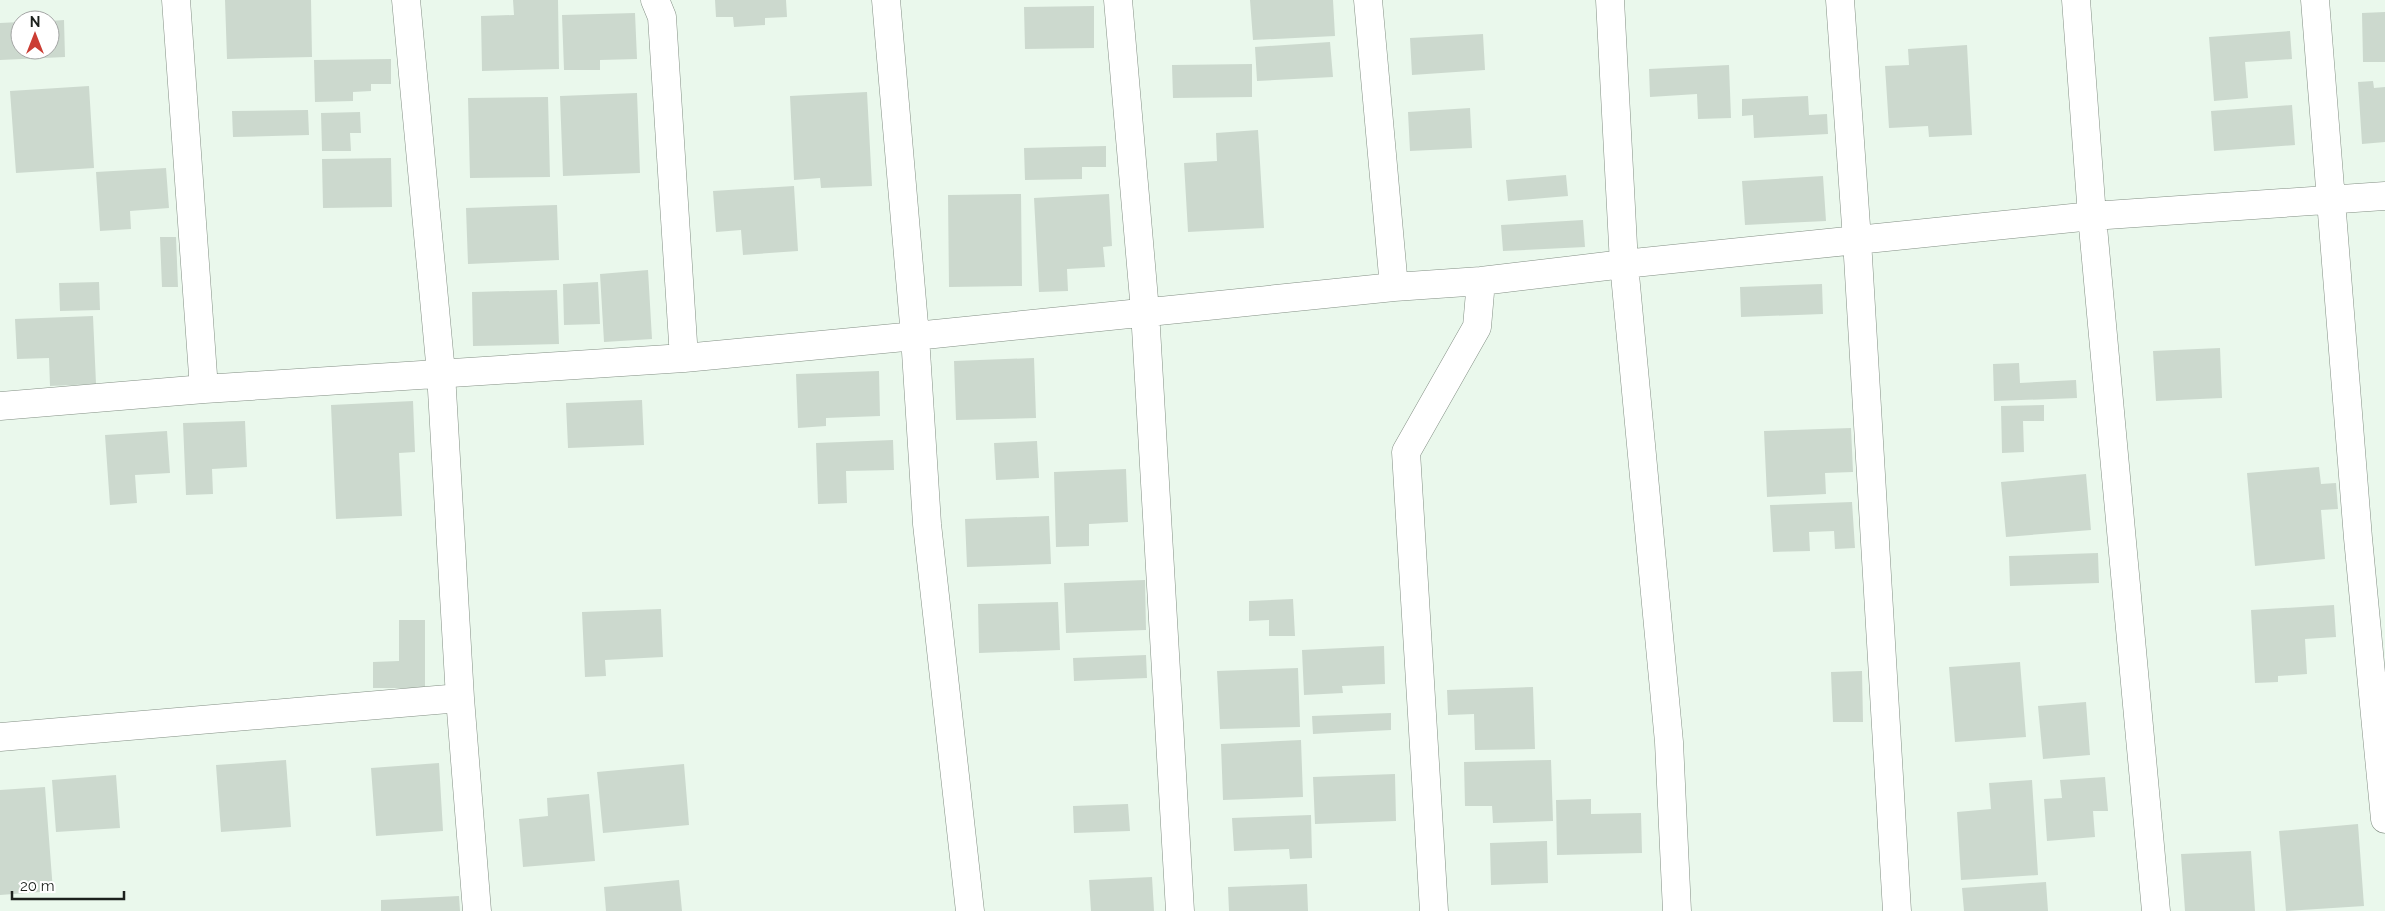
<svg xmlns="http://www.w3.org/2000/svg" width="2385" height="911" viewBox="0 0 2385 911" font-family="Raleway,sans-serif">
<rect width="100%" height="100%" fill="#eaf8ec"/>
<path fill="#ccd9ce" d="M225,0H311L312,57L227,59Z
M513,0H558L559,69L482,71L481,16L514,15Z
M715,0H786L787,17L765,18V25L734,27L733,17H716Z
M1250,0H1333L1335,36L1253,40Z
M1094,6V48L1025,49L1024,7Z
M2385,12V62H2363L2362,13Z
M635,13L637,59L600,60V70H564L562,15Z
M64,20L65,57L0,60V23L20,22V50H50V21Z
M2290,31L2292,59L2245,62L2248,98L2214,101L2209,37Z
M1483,34L1485,70L1412,75L1410,38Z
M1330,42L1333,77L1257,81L1255,47Z
M1967,45L1972,135L1929,137L1928,126L1889,128L1885,66L1909,65L1908,49Z
M391,59V84H371V91L353,92V101L315,102L314,60Z
M1252,64V97L1173,98L1172,65Z
M1729,65L1731,118L1698,119L1697,94L1650,97L1649,69Z
M2373,81L2374,88L2385,87V142L2362,144L2358,82Z
M89,86L94,168L16,173L10,91Z
M867,92L872,186L821,188L820,178L794,180L790,96Z
M637,93L640,173L563,176L560,96Z
M1808,96L1809,115L1827,114L1828,134L1754,138L1753,115L1742,116V99Z
M548,97L550,177L470,178L468,98Z
M2292,105L2295,145L2214,151L2211,111Z
M1470,108L1472,148L1410,151L1408,112Z
M308,110L309,135L233,137L232,111Z
M360,112L361,133H350L351,151H322L321,113Z
M1258,130L1264,228L1188,232L1184,163L1217,161L1216,133Z
M1106,146V167H1082V179L1025,180L1024,148Z
M391,158L392,207L323,208L322,159Z
M166,168L169,208L130,211L131,229L100,231L96,172Z
M1566,175L1568,196L1508,201L1506,180Z
M1823,176L1826,221L1745,225L1742,181Z
M794,186L798,251L743,255L741,230L716,232L713,191Z
M1021,194L1022,286L949,287L948,195Z
M1109,194L1112,246L1103,247L1105,267L1067,269L1068,291L1039,292L1034,198Z
M557,205L559,260L468,264L466,208Z
M1583,220L1585,247L1503,251L1501,225Z
M160,237H176L178,287H162Z
M648,270L652,339L604,342L600,274Z
M99,282L100,310L60,311L59,283Z
M598,282L600,324L564,325L563,284Z
M1822,284L1823,314L1741,317L1740,287Z
M557,290L559,344L473,346L472,292Z
M93,316L96,384L50,386L49,358L17,359L15,319Z
M2220,348L2222,398L2156,401L2153,351Z
M1034,358L1036,418L956,420L954,361Z
M2019,363L2020,383L2076,380L2077,398L1994,401L1993,364Z
M879,371L880,416L826,418V426L798,428L796,374Z
M642,400L644,445L568,448L566,403Z
M413,401L415,452L399,453L402,516L336,519L331,405Z
M2044,405V421H2023L2024,452L2002,453L2001,406Z
M245,421L247,467L212,469L213,494L186,495L183,423Z
M1851,428L1853,472L1825,473L1826,494L1767,497L1764,431Z
M167,431L170,473L135,475L137,503L110,505L105,435Z
M893,440L894,470L846,471L847,503L818,504L816,443Z
M1037,441L1039,478L996,480L994,443Z
M2319,467L2321,484L2336,483L2338,509L2321,510L2325,559L2255,566L2247,473Z
M1126,469L1128,522L1089,524V546L1056,547L1054,472Z
M2086,474L2091,530L2006,537L2001,482Z
M1852,502L1855,548L1835,549L1834,531L1809,532L1810,551L1773,552L1770,505Z
M1049,516L1051,564L967,567L965,519Z
M2098,553L2099,583L2010,586L2009,556Z
M1145,580L1146,630L1066,633L1064,583Z
M1293,599L1295,636H1269V620L1249,621V601Z
M1058,602L1060,650L979,653L978,604Z
M2334,605L2336,637L2305,639L2307,674L2278,676V682L2255,683L2251,610Z
M661,609L663,657L605,660L606,676L585,677L582,612Z
M399,620H425V688H373V662L399,661Z
M1384,646L1385,684L1342,686L1343,693L1304,695L1302,650Z
M1146,655L1147,678L1074,681L1073,658Z
M2020,662L2026,737L1955,742L1949,667Z
M1298,668L1300,727L1220,729L1217,671Z
M1862,671L1863,722H1833L1831,672Z
M1533,687L1535,749L1475,750L1474,714L1448,715L1447,690Z
M2086,702L2090,755L2043,759L2038,706Z
M1391,713V730L1313,734L1312,716Z
M1301,740L1303,797L1223,800L1221,744Z
M286,760L291,827L221,832L216,765Z
M1551,760L1553,821L1493,823L1492,806H1465L1464,762Z
M439,763L443,831L376,836L371,768Z
M684,764L689,825L603,833L597,772Z
M1395,774L1396,821L1315,824L1313,777Z
M116,775L120,828L56,832L52,780Z
M2105,777L2108,811H2093L2095,837L2047,841L2044,799L2062,798L2060,780Z
M2032,780L2038,875L1961,880L1957,812L1991,809L1989,783Z
M45,787L53,891L0,895V790Z
M589,794L595,861L523,867L519,819L548,816L547,798Z
M1591,799V814L1641,813L1642,853L1557,855L1556,800Z
M1128,804L1130,831L1074,833L1073,806Z
M1311,815L1312,858L1290,859L1289,849L1234,851L1232,818Z
M2358,824L2364,906L2286,911L2279,831Z
M1547,841L1548,883L1491,885L1490,843Z
M2251,851L2255,911H2185L2181,854Z
M1152,877L1154,911H1091L1089,880Z
M679,880L682,911H606L604,887Z
M2046,882L2048,911H1964L1962,888Z
M1307,884L1308,911H1229L1228,887Z
M459,896L460,911H381V900Z"/>
<g fill="none" stroke-linecap="round" stroke-linejoin="round">
<defs>
<path id="minor" d="M176,0L204,389
M406,0L441,373L460,698L477,911
M655,0L662,17L684,358
M886,0L915,336L927,524L970,911
M1118,0L1145,311L1180,911
M1368,0L1394,287
M1610,0L1624,264L1669,742L1677,911
M2076,0L2092,216L2156,911
M2315,0L2358,538L2385,819
M0,406L204,389L684,358L915,336L1394,287L1481,281L1624,264L1857,240L1840,0
M0,737L460,698
M1434,911L1406,452L1477,327L1481,281
M1897,911L1857,240L2092,216L2385,196"/>
</defs>
<use href="#minor" stroke="#838f84" stroke-width="29"/>
<use href="#minor" stroke="#fff" stroke-width="28"/>
</g>
<g transform="translate(35 35)"><circle r="24" fill="#ffffff" stroke="#a4a6a5"/>
<path d="M0-4L9 19L0 12L-9 19Z" fill="#cb3d33"/>
<text y="-8" font-size="14" font-weight="bold" text-anchor="middle" fill="#1c211d">N</text>
</g>
<path d="M12 891v8h112v-8" fill="none" stroke="#1c211d" stroke-width="2.5"/>
<text x="20" y="891" font-size="15" fill="#1c211d" stroke="#ffffff" stroke-width="4" paint-order="stroke">20 m</text>
</svg>
